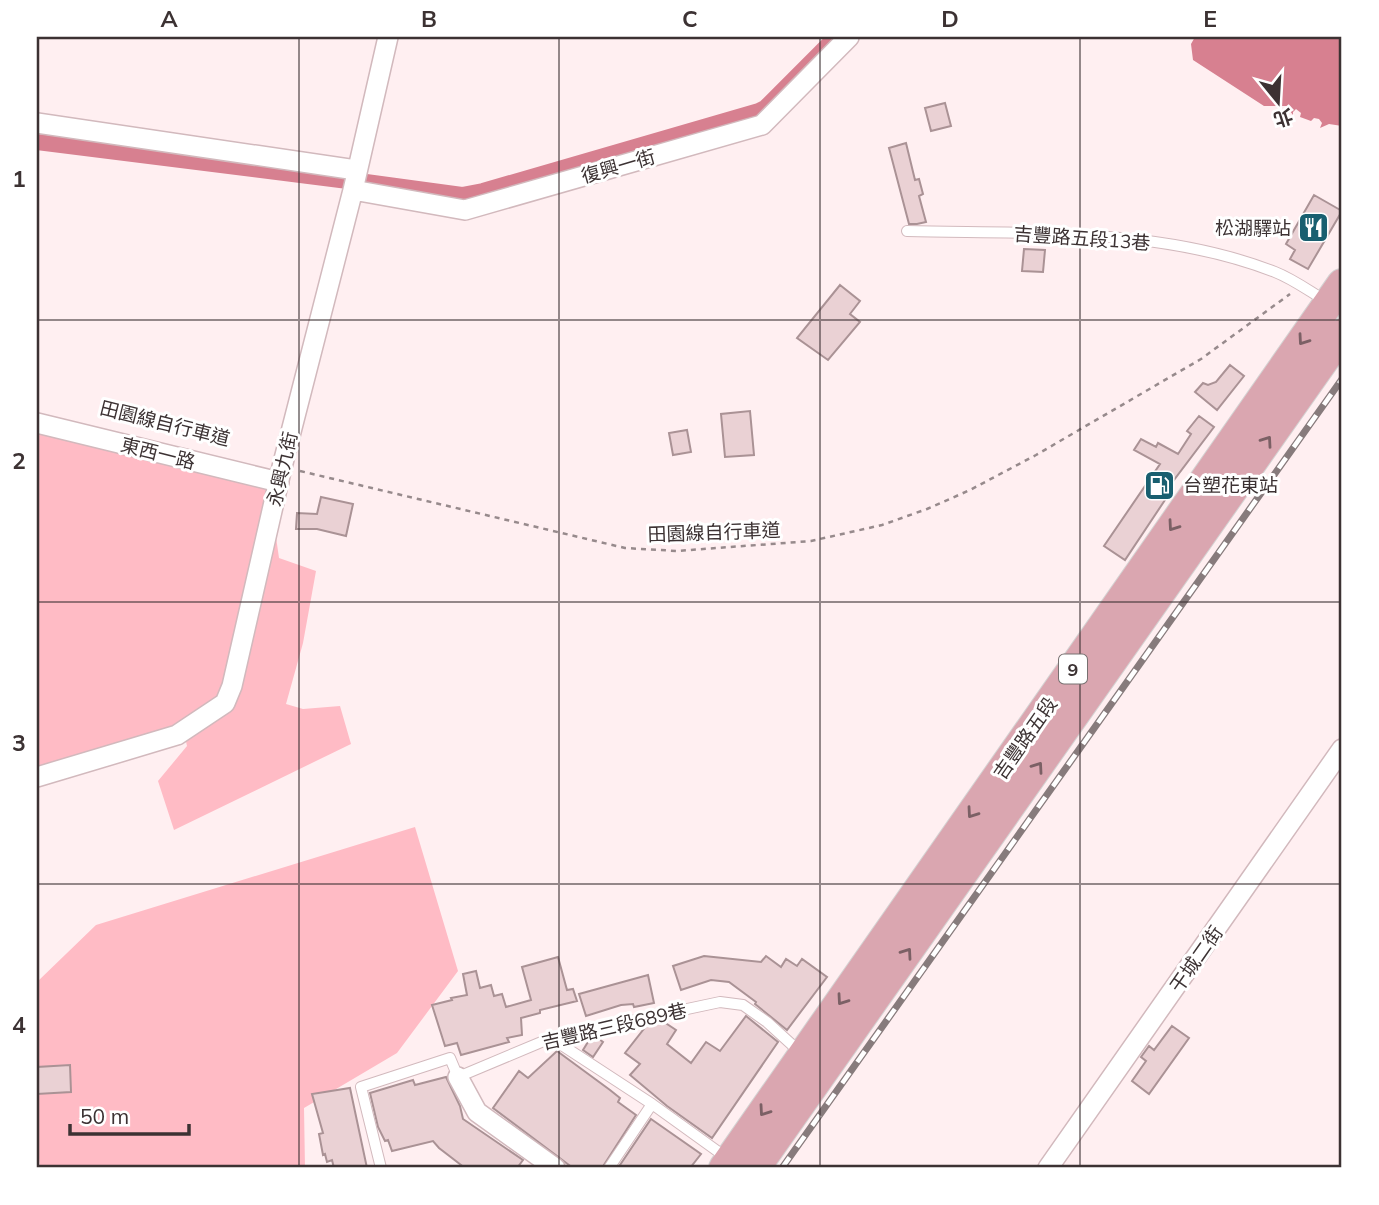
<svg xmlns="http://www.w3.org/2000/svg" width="1379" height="1205" viewBox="0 0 1379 1205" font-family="Mulish,'Noto Sans TC',sans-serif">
<rect width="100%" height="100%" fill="#ffeff1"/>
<path fill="#ffbbc5" d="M37,428L269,488L279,558L316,571L303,643L286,704L303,709L340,706L351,744L174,830L158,781L187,746L185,737L37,775Z
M415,827L458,971L397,1053L304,1108L305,1168H40L37,1138V982L96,925Z"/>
<path fill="#d78090" d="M1195,37H1342V126L1329,124L1320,128L1322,123L1319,119L1314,118L1311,121L1300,117L1301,113L1296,109L1293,112V115L1286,106H1264L1193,60L1191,44Z"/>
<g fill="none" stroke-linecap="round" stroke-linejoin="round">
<path stroke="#d78090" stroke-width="16" d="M37,142L348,181
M366,182L462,195L483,191L759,111L765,108L836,37"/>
</g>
<path fill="#ead1d4" stroke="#aa9295" stroke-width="2" d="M945,103L951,126L931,131L925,108Z
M906,143L915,180L919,179L923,194L919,196L926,222L917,224H909L889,148Z
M1314,195L1342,211L1308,269L1290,259L1295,250L1286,244Z
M1024,249L1045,250L1043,272L1022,271Z
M840,285L860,301L850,314L860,322L828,360L797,338Z
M1230,365L1244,376L1217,410L1195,392L1203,383L1208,385L1216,382Z
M750,411L754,455L725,457L721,414Z
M1199,416L1214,427L1168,488L1171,491L1125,560L1104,546L1160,464L1134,450L1141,439L1156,447L1158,443L1178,454L1191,434L1187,431Z
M687,430L691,452L673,455L669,433Z
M321,497L353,504L346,536L317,529H296L297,513L317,514Z
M704,956L761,962L766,956L781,967L786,959L797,966L802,959L827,977L787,1030L755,1004L756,1002L729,982L711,980L681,990L673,966Z
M558,957L567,990L573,989L577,1001L540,1010V1013L521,1018L522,1035L507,1038L509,1042L461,1055L457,1043L445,1046L432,1005L452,1000L451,998L467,995L463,974L476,971L480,988L491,985L494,996L502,994L506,1007L531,1000L522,967Z
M648,975L654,1003L634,1007L633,1004L621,1005L586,1016L579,994Z
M746,1016L778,1042L712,1138L667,1106L630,1075L640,1064L625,1053L647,1025L664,1022L676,1030L667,1044L691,1063L706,1042L720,1051Z
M1172,1026L1189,1038L1149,1094L1132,1081L1146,1061L1141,1057L1149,1046L1154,1050Z
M595,1036L603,1042L593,1057L583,1050L591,1037Z
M557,1051L610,1090L620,1098L618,1102L636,1115L602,1168H573L493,1108L519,1071L528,1078Z
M70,1065L71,1092L37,1094V1067Z
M446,1077L460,1106L463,1119L523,1160L517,1168H465L439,1148L433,1141L392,1151L388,1140L385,1141L378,1127L370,1093L413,1080L415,1085Z
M350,1088L367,1168H334L332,1160L327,1162L325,1154L323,1155L319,1134L323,1133L312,1094Z
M651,1119L701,1154L690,1168H618Z"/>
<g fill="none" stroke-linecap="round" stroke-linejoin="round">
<defs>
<path id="service" d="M907,231C1028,234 1160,227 1275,272C1293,279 1309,291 1326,301
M551,1038L652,1104L727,1158
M381,1168L361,1087L450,1058L458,1077L551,1038L720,1002L743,1005L767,1022L801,1053
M609,1168L652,1104"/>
<path id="minor" d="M37,123L356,170
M353,190L465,210L762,125L849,37
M37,423L279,482
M37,777L177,735L225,703L232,686L282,467L353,190L388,37
M458,1077L477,1112L555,1168
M1048,1168L1342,749"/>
<path id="primary" d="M724,1168L1342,284
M755,1168L1342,334"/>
</defs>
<use href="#service" stroke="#d2b9bd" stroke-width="12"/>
<use href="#minor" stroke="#d2b9bd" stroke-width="22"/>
<use href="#primary" stroke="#d4d2d2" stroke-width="32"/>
<path stroke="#978a8c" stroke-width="2.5" stroke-dasharray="5 5" stroke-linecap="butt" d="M300,471L625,548L677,551L811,541L882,525L927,509L970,490L1036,455L1201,359L1290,294"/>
<use href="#service" stroke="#fff" stroke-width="10"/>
<use href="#minor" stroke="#fff" stroke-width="19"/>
<use href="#primary" stroke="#daa6b0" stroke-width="30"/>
<defs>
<path id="rail" d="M782,1168L1342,379"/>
</defs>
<use href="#rail" stroke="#877b7c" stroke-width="7"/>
<use href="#rail" stroke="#fff" stroke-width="4.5" stroke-dasharray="13" stroke-linecap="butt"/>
</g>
<defs><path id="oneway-chevron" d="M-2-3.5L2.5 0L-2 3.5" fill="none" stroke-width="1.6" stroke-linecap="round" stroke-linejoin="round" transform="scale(1.75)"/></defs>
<g stroke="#7b6065">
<use href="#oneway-chevron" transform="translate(1303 340) rotate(125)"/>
<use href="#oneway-chevron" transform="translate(1267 441) rotate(-55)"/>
<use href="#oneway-chevron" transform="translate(1173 526) rotate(125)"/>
<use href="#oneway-chevron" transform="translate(1038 767) rotate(-55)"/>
<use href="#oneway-chevron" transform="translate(972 813) rotate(125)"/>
<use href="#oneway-chevron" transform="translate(907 953) rotate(-55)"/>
<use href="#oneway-chevron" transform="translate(842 1000) rotate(125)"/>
<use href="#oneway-chevron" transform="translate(764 1111) rotate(125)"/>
</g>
<path fill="none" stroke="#3c3233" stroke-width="2" stroke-opacity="0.55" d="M299,37V1168M559,37V1168M820,37V1168M1080,37V1168M37,320H1342M37,602H1342M37,884H1342"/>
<defs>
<symbol id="restaurant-square" viewBox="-11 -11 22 22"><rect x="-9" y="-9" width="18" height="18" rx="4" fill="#195f70" stroke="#fff"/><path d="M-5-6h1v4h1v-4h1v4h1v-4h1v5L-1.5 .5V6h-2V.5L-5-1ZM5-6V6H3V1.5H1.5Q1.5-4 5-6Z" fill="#fff"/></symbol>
<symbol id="fuel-square" viewBox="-11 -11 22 22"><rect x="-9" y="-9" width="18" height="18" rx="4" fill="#195f70" stroke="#fff"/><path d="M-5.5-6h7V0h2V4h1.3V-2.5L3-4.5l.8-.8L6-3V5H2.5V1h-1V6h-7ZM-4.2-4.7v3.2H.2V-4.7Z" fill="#fff"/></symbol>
</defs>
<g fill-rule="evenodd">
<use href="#restaurant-square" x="1296" y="210" width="35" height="35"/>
<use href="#fuel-square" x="1142" y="468" width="35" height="35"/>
</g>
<g text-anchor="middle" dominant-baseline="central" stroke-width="6" stroke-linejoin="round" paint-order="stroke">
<rect fill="#fff" stroke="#767070" stroke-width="2" x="1059" y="654.5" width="28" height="29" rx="5"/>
<g font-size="18" font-weight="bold" fill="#3c3233">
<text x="1073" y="669">9</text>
</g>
<g font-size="19" fill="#3c3233" stroke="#fff">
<text transform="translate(618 166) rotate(-16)">復興一街</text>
<text transform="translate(1082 238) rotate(4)">吉豐路五段13巷</text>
<text transform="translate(165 423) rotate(14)">田園線自行車道</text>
<text transform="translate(158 453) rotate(14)">東西一路</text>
<text transform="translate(282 469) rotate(-77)">永興九街</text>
<text transform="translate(714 532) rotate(-2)">田園線自行車道</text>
<text transform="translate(1025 738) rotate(-55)">吉豐路五段</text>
<text transform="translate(1196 959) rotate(-55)">干城二街</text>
<text transform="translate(614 1026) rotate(-13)">吉豐路三段689巷</text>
</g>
<g font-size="19" fill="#3c3233" stroke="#fff" text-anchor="end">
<text x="1291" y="228">松湖驛站</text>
<text x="1183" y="485" text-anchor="start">台塑花東站</text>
</g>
</g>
<rect width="1379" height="1205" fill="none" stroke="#ffffff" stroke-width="77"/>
<g transform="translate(1278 102) rotate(162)" stroke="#ffffff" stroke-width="5" paint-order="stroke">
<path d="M0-5L12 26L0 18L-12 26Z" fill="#3c3233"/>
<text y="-10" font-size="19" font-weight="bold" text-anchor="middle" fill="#3c3233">北</text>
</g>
<path d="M70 1124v10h119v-10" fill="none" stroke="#3c3233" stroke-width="3.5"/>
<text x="80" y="1124" font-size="21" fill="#3c3233" stroke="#ffffff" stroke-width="5" paint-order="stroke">50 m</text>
<rect x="38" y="38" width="1302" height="1128" fill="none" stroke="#3c3233" stroke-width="2.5"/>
<g font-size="23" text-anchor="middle" font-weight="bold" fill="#3c3233">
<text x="169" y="27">A</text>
<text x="429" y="27">B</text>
<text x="690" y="27">C</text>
<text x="950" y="27">D</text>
<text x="1210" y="27">E</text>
<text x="19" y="187">1</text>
<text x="19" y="469">2</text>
<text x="19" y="751">3</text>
<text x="19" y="1033">4</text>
</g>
</svg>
